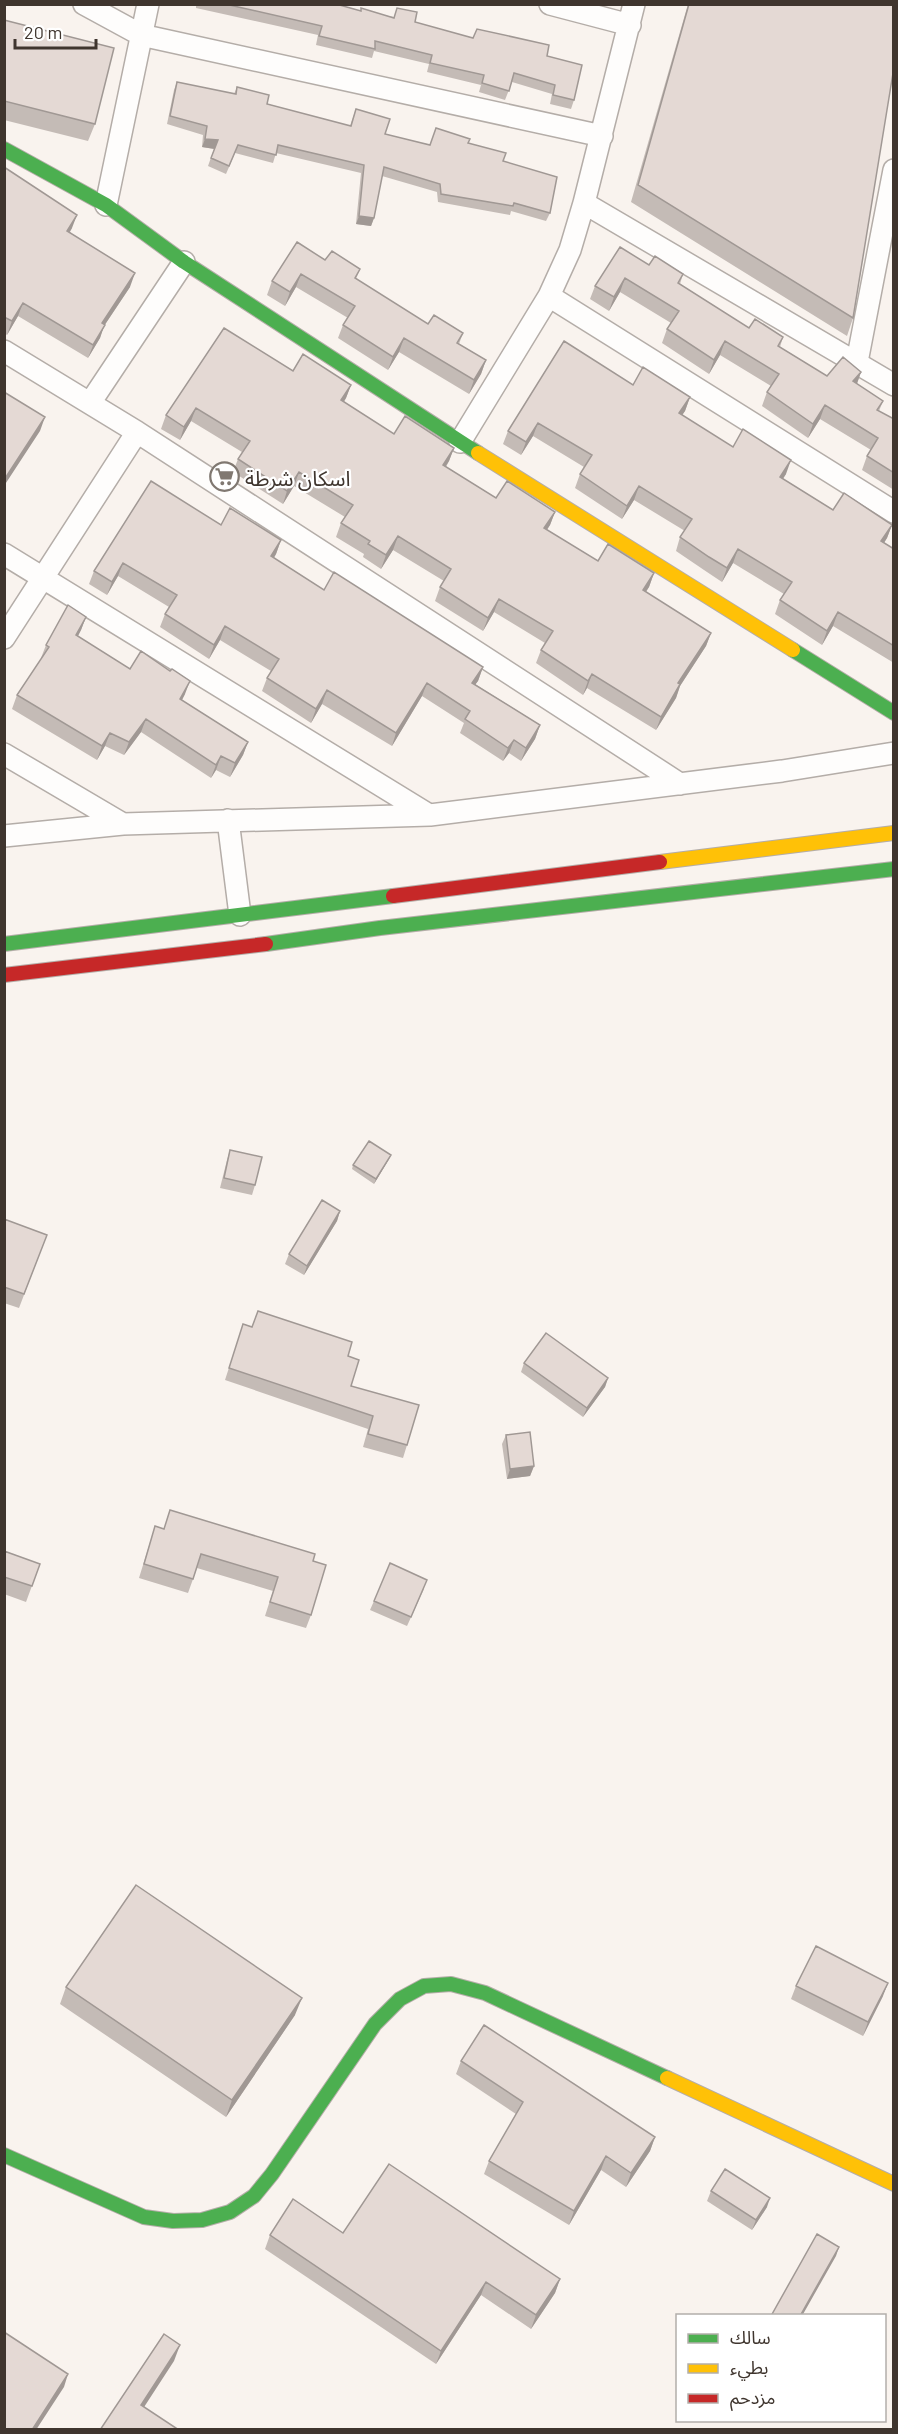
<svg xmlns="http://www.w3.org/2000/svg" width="898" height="2434" viewBox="0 0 898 2434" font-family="Barlow,'Noto Sans Arabic',sans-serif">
<rect width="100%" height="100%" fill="#f9f3ee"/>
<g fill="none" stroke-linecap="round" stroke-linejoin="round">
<defs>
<path id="street" d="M84,4L141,35L602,136
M550,4L630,25
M584,203L894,385
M106,205L148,4
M549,296L894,512
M4,351L137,432L680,784
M857,362L894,170
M90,403L184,262
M460,442L549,296L570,250L584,203L634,4
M4,554L429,815
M4,638L137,432
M4,754L123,824
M228,820L240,915
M4,836L123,824L430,815L782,771L894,753"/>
<path id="fast" d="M4,149L106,205L184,262L478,453
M793,650L894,713
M4,944L393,896
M266,944L380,928L894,869
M4,2155L144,2217L173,2221L202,2220L230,2212L254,2196L272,2174L375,2024L400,1999L424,1986L451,1984L485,1993L667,2078"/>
<path id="slow" d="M478,453L793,650
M660,862L894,833
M667,2078L894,2184"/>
<path id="jam" d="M393,896L660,862
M4,975L266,944"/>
</defs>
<use href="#street" stroke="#b4ada8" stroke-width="24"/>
<use href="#fast" stroke="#b4ada8" stroke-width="16"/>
<use href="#slow" stroke="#b4ada8" stroke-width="16"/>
<use href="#jam" stroke="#b4ada8" stroke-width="16"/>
<use href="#street" stroke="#fefdfc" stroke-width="21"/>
<use href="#fast" stroke="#4caf50" stroke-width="14"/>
<use href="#slow" stroke="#ffc107" stroke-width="14"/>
<use href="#jam" stroke="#c62828" stroke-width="14"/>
</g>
<path fill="#c4bbb6" d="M196,4H336L360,11L394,17L397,8L415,22L473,38L547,56L574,100L571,109L550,104L552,94L512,82L505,100L479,92L481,85L427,72L429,64L374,51L372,58L316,45L318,35L196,8Z
M688,4H894L853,318L847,336L631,202Z
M4,20L95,124L88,141L4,120Z
M177,82L234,94L237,87L267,104L350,126L356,109L385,134L430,145L468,143L503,161L550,213L546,221L511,211L510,215L438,202L437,192L382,176L374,218L371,226L356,224L361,173L276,153L273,163L235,153L226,174L208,166L214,149L202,147L203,135L167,124L174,90Z
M4,167L72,228L70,232L130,287L104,326L100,338L88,358L18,316L7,335L4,333Z
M325,260L360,269L356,279L428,324L463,333L459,344L486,360L481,374L469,394L399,352L388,370L338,338L343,325L348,318L296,287L285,306L267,295L272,281Z
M649,265L683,274L680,284L749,328L783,337L780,347L827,376L861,372L857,384L883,401L879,411L894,419V490L862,470L867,456L871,450L820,419L808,438L762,406L767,392L771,386L720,355L709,374L662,343L667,329L671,323L620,292L609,311L590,299L595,286Z
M293,371L351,385L346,398L344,402L394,434L454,448L449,461L446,467L496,498L555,512L550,525L547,530L598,561L654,573L649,587L646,592L711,633L706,646L680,686L676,698L656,730L587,688L583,695L536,663L541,650L545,643L494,612L483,631L435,601L440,587L444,581L393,550L381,569L363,557L364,554L336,537L341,523L345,517L294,486L283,504L233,472L238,459L242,452L191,421L180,440L161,429L166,415Z
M633,385L690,397L685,411L682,415L733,447L786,474L783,479L833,510L892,525L887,538L884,543L894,549V663L833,626L822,645L775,614L780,600L784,594L733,563L722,582L704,570L676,551L680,537L685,531L634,500L622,519L575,488L580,474L584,467L533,436L521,455L503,444L508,431Z
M221,525L281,540L276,554L274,558L324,590L483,667L478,681L475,684L540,725L535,739L521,761L509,753L503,761L460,733L464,723L422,696L392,746L322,704L311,723L262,691L267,678L271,671L220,640L209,659L160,627L165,614L169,607L118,576L107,595L89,584L94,571Z
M86,617L81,630L78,636L130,669L185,694L182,700L248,742L243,755L230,777L216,770L211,778L141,732L124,755L105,746L97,760L12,709L17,695L42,659L41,658L46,645Z
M230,1150L255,1185L252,1195L220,1188L227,1160Z
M389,1159L374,1184L352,1169L353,1165Z
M340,1211L337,1221L304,1275L285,1264L289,1254Z
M4,1219L47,1235L19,1308L4,1303Z
M258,1311L348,1356L351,1386L407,1445L403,1458L363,1447L368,1429L225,1380L239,1337L252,1327Z
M524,1363L608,1378L605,1387L583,1417L521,1372Z
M506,1435L534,1466L530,1476L507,1479L502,1444Z
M170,1510L313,1561L311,1615L306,1628L265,1616L273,1591L197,1568L188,1593L139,1578L155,1526L164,1529Z
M4,1551L40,1564L26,1602L4,1594Z
M424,1589L407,1626L370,1610L374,1601Z
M796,1986L883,1996L863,2036L791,1999Z
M66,1987L295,2015L226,2117L60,2004Z
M461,2061L655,2137L650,2151L626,2187L601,2170L569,2225L484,2174L489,2161L516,2114L456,2074Z
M711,2191L767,2207L752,2230L707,2201Z
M343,2233L560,2279L555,2293L531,2329L481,2295L436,2364L265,2249L270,2235Z"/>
<path fill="#a09894" d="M205,139L218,140L215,149L202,147Z
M77,215L72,228L62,244L67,231Z
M359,216L374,218L371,226L356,224Z
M135,273L130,287L104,326L100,338L88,358L102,323Z
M301,274L296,287L285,306L290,292Z
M625,278L620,292L609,311L614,297Z
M23,303L18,316L7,335L12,321Z
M404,338L399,352L388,370L393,357Z
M725,341L720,355L709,374L714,360Z
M486,360L481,374L469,394L474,380Z
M861,372L856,386L853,381Z
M351,385L346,398L336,413L341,400Z
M690,397L685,411L674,427L679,413Z
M825,405L820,419L808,438L813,424Z
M196,408L191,421L180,440L184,427Z
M45,417L40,431L4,486V480Z
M538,423L533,436L521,455L526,442Z
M454,448L449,461L438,478L443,465Z
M791,460L786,474L775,490L780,477Z
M299,472L294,486L283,504L287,491Z
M639,486L634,500L622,519L627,506Z
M555,512L550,525L539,541L544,528Z
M892,525L887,538L876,555L881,541Z
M398,536L393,550L381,569L386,555Z
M281,540L276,554L266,570L271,556Z
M738,549L733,563L722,582L727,568Z
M123,563L118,576L107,595L112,582Z
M654,573L649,587L638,603L643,590Z
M499,599L494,612L483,631L488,618Z
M838,612L833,626L822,645L827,631Z
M86,617L81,630L71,649L76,635Z
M225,626L220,640L209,659L214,645Z
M711,633L706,646L680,686L676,698L656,730L661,717L678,683Z
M483,667L478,681L467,696L472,683Z
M592,674L587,688L583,695L588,681Z
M190,681L185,694L175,713L180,699Z
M427,683L422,696L392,746L396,733Z
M327,690L322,704L311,723L316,709Z
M146,719L141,732L124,755L129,742Z
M540,725L535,739L521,761L526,748Z
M110,733L105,746L97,760L102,746Z
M514,740L509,753L503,761L508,748Z
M248,742L243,755L230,777L235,763Z
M221,756L216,770L211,778L216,765Z
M391,1155L389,1159L374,1184L376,1179Z
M340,1211L337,1221L304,1275L307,1266Z
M608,1378L605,1387L583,1417L587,1408Z
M534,1466L530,1476L507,1479L510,1469Z
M888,1983L883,1996L863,2036L868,2022Z
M302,1998L295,2015L226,2117L232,2100Z
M655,2137L650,2151L626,2187L631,2173Z
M606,2156L601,2170L569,2225L574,2211Z
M770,2198L767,2207L752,2230L756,2220Z
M839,2247L836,2256L802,2316H800Z
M560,2279L555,2293L531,2329L536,2315Z
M486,2282L481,2295L436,2364L441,2351Z
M180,2345L174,2361L135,2421L141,2405Z
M68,2374L64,2387L36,2430H32Z"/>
<path fill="#e4d9d4" stroke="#a09894" stroke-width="1.5" d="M225,4H336L361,11V8L394,18L397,8L417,12L415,22L473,38L477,29L549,45L547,56L582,65L574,100L553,95L555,85L514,73L509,91L482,83L484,75L430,63L432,55L375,41V49L319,36L322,26Z
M689,4H894V67L853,318L638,185Z
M4,20L114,48L95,124L4,101Z
M177,82L236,94L237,87L269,95L267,104L351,126L356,109L390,119L385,134L430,145L436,128L470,139L468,143L506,153L503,161L557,177L550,213L514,203L513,206L441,194L440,184L384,167L374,218L359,216L364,165L278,145L276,155L238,145L229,166L211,158L218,140L205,139L207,126L170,116Z
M4,167L77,215L67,231L135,273L102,323L105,325L93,345L23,303L12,321L4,317Z
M297,242L325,260L332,251L360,269L355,278L428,324L434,315L463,333L457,343L486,360L474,380L404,338L393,357L343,325L355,306L301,274L290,292L272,281Z
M620,247L649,265L655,256L683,274L678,283L749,328L755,319L783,337L778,346L827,376L843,357L861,372L853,381L883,401L877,410L894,419V473L867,456L878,438L825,405L813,424L767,392L779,374L725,341L714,360L667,329L679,311L625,278L614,297L595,286Z
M224,328L293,371L303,354L351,385L341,400L394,434L405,416L454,448L443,465L496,498L507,481L555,512L544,528L598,561L608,544L654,573L643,590L711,633L678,683L680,684L661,717L592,674L588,681L541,650L553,631L499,599L488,618L440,587L451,569L398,536L386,555L368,544L370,541L341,523L353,505L299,472L287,491L238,459L250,441L196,408L184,427L166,415Z
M564,341L633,385L643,367L690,397L679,413L733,447L743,429L791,460L780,477L833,510L844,493L892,525L881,541L894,549V646L838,612L827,631L780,600L792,582L738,549L727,568L709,557L680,537L692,519L639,486L627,506L580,474L592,455L538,423L526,442L508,431Z
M4,392L45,417L4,480Z
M151,481L221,525L230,508L281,540L271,556L324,590L334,572L483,667L472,683L540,725L526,748L514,740L508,748L465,719L470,711L427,683L396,733L327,690L316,709L267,678L279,659L225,626L214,645L165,614L177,595L123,563L112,582L94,571Z
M68,605L86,617L76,635L130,669L141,651L170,671L172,669L190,681L180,699L248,742L235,763L221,756L216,765L146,719L129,742L110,733L102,746L17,695L49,647L46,645Z
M369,1141L391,1155L376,1179L353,1165Z
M230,1150L262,1157L255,1185L224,1178Z
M322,1200L340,1211L307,1266L289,1254Z
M4,1219L47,1235L24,1294L4,1287Z
M258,1311L352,1342L348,1356L359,1360L351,1386L419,1405L407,1445L368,1434L373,1416L229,1368L243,1324L252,1327Z
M546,1333L608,1378L587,1408L524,1363Z
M530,1432L534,1466L510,1469L506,1435Z
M170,1510L315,1554L313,1561L326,1565L311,1615L270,1602L278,1577L201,1554L193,1579L144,1564L155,1526L164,1529Z
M4,1551L40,1564L32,1586L4,1577Z
M390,1563L427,1580L411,1617L374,1601Z
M136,1885L302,1998L232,2100L66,1987Z
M816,1946L888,1983L868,2022L796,1986Z
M484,2025L655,2137L631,2173L606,2156L574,2211L489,2161L523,2102L461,2061Z
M389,2164L560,2279L536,2315L486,2282L441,2351L270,2235L293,2199L343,2233Z
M725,2169L770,2198L756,2220L711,2191Z
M817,2234L839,2247L800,2316H771Z
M4,2332L68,2374L32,2430H4Z
M164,2334L180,2345L141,2405L179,2430H100Z"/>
<defs>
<symbol id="supermarket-ring" viewBox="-11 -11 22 22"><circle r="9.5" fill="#fff" stroke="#807871" stroke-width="1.5"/><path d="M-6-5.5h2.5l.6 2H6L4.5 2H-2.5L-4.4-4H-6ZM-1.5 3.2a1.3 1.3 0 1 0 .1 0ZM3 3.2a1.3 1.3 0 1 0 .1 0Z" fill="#807871"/></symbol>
</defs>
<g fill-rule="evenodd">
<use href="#supermarket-ring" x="208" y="460" width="33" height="33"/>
</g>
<g text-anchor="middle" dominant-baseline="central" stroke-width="4.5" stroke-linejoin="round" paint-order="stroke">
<g font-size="21" fill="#3f352e" stroke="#fff" text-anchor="start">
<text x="245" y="477">اسكان شرطة</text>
</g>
</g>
<rect width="898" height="2434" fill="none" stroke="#3f352e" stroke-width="12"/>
<rect x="676" y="2314" width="210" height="108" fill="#ffffff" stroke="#b2aeab" stroke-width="1.5"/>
<rect x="688" y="2334" width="30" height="9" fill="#4caf50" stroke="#b2aeab" stroke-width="1.5"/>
<text x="730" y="2344" font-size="18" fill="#3f352e">سالك</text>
<rect x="688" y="2364" width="30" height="9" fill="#ffc107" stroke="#b2aeab" stroke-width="1.5"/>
<text x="730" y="2374" font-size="18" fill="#3f352e">بطيء</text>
<rect x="688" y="2394" width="30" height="9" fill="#c62828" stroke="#b2aeab" stroke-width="1.5"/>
<text x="730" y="2404" font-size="18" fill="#3f352e">مزدحم</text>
<path d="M15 39v9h81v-9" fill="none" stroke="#3f352e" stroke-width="3"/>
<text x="24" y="39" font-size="18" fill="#3f352e" stroke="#ffffff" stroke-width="4.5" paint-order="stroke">20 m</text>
</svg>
